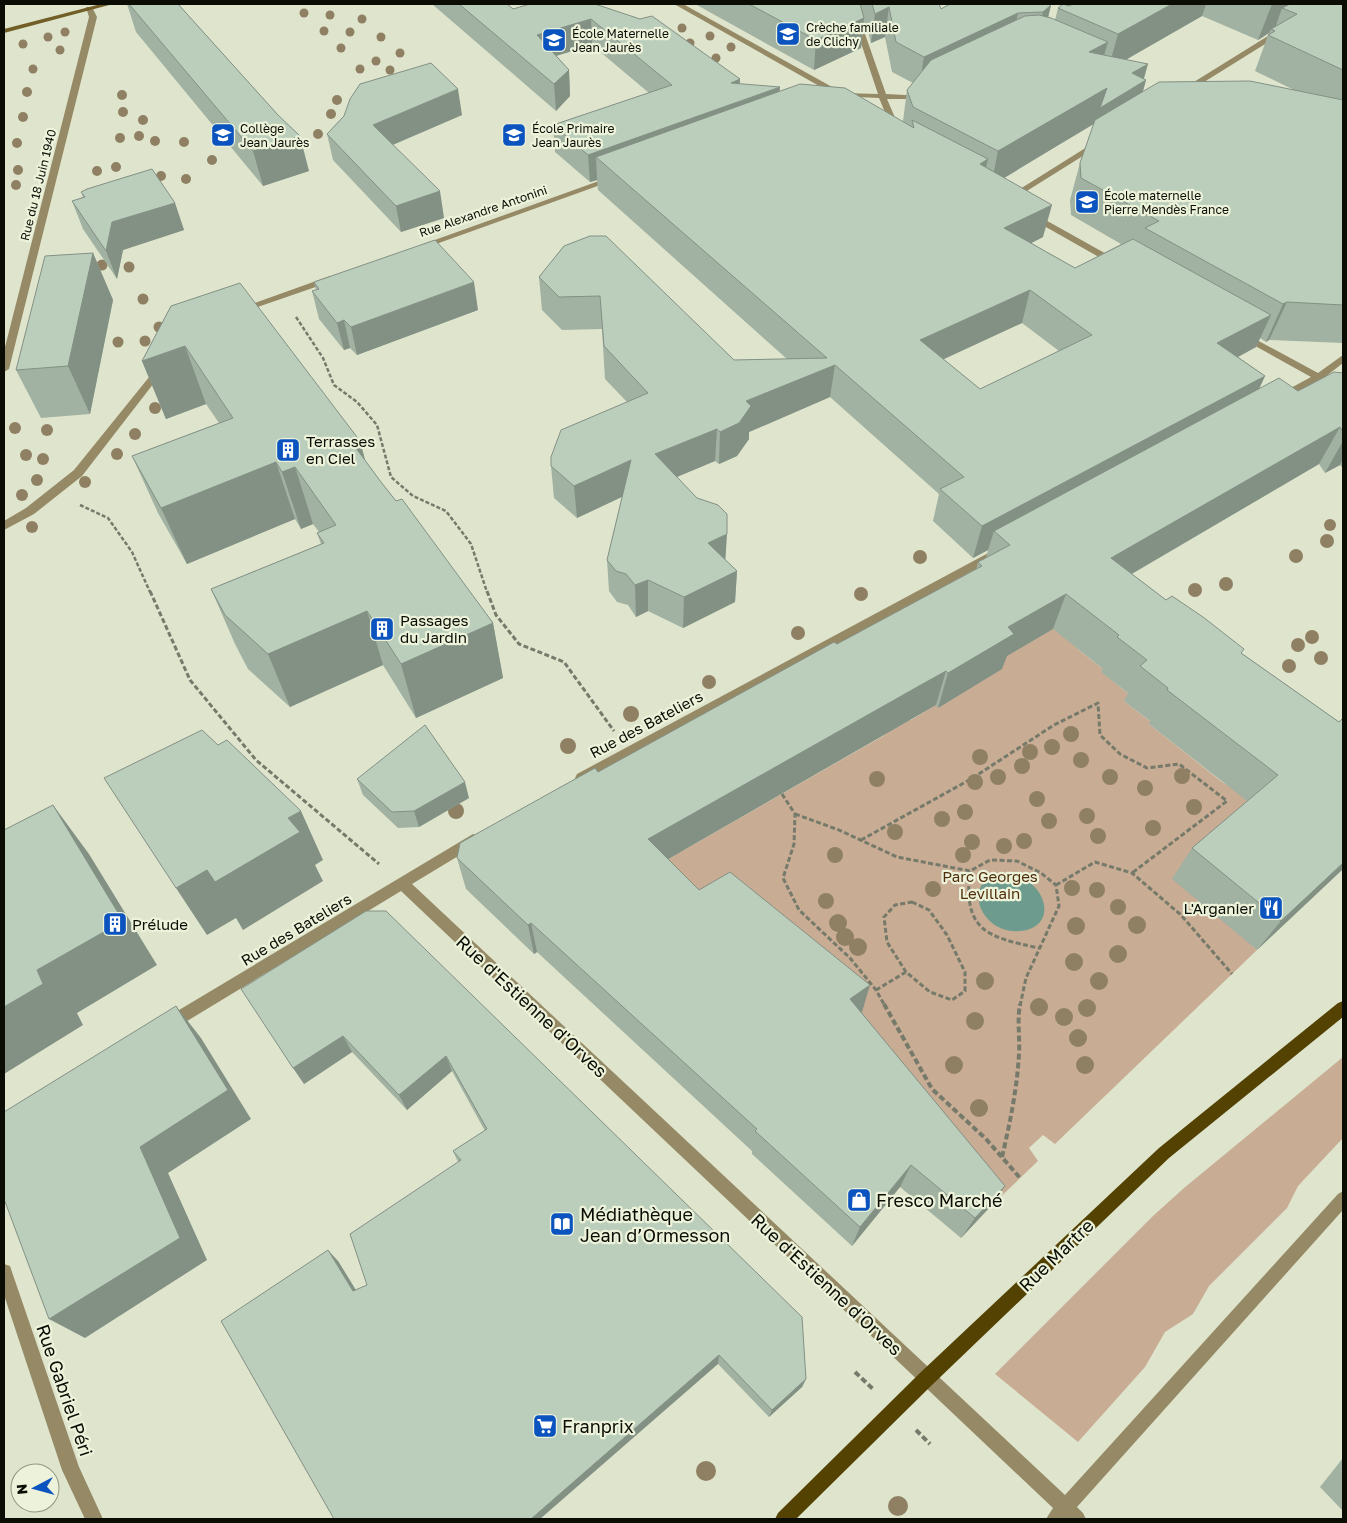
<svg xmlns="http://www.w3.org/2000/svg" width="1347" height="1523" viewBox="0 0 1347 1523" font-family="'Golos Text',sans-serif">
<rect width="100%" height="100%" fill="#dfe5cd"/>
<path fill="#c8ac94" d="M1056,627L1079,650L1104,670L1102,672L1130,695L1124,701L1151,722L1149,724L1222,782L1259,804L1257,950L1055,1144L1043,1135L1029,1148L1038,1161L990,1207L650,871L681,847L684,850L883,736L907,717L911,720L936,705L998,661Z
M1343,1057V1138L1298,1186L1287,1208L1209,1286L1193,1314L1165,1332L1145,1367L1078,1442L995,1374L1153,1216L1184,1188Z"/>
<path fill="#6d9c8f" d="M1008,873C1047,880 1060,927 1020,931C978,935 958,875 1008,873Z"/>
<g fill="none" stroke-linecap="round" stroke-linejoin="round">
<path stroke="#767a6a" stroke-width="2.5" stroke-dasharray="4 2" stroke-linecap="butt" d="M296,317L323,358L334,385L357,402L377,425L391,477L413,496L446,511L471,544L487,592
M80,505L108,518L132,552L150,592"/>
<path stroke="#767a6a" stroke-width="3" stroke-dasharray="5 2.5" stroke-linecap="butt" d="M150,591L190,680L256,760L379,864
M487,591L496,615L519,644L564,662L614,731
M782,794L795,814L794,844L783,878L799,910L850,958L876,990L885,1006
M795,814L839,830L897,857L970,871L990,860L1017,861L1041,873L1056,885L1059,906L1026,978L1020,1006
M861,840L971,779L1054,725L1098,703L1100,735L1120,754L1147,768L1179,764L1227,801L1132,873
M970,871C963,931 987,937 1039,948
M1056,885L1095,862L1132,873L1181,915L1232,974
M912,902L929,910L947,935L965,972V991L952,1000L930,992L906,972L887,942L884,917L895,905Z
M876,990L906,972"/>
<path stroke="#767a6a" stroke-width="4" stroke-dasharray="6 3" stroke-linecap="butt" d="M884,1004L932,1089L986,1139L1021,1179
M1002,1157C1010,1123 1017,1089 1019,1054C1020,1037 1017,1021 1020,1004
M855,1372L874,1390
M916,1430L930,1444"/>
<path fill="#968966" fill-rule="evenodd" d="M674,4H683L843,93L878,94L858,34L844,4H851L865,34L886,94L906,95L921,88L925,90L907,99H887L899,127L892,129L879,98L837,96Z
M86,7H92L97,17L9,369L4,372V351L89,17Z
M1276,31L1283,33L1188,92L1181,90Z
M1095,142L1102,144L1014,199L1007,197Z
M610,177L617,179L425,248H419L418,246Z
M1033,213L1119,261L1121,263L1116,266L1113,265L1030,218V214Z
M330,276L333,277V281L243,312H237L235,310Z
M1244,333L1318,373L1343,355V363L1325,377L1343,387V394L1319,382L1286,399H1278V395L1311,377L1241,338L1239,336Z
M161,365L166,368L164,370L82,476L34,514L4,530V521L26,508L74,470L158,366Z
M992,551L996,552L998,555L996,558L585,782L581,783L577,782L575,778L577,774Z
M473,834L478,836L480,840L478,844L412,884L1065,1495L1338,1194L1343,1191V1210L1077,1507L1083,1513L1086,1519H1046L1053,1508L401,891L174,1029L169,1031L164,1029L162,1024L164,1019Z
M4,1264L10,1266L12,1272L79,1467L103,1519H85L62,1470L4,1295Z"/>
<path fill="#725f27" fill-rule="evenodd" d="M101,4H113L4,33V29Z"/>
<path fill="#544202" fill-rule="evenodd" d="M1343,1001V1017L1169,1158L933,1384L796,1519H775L778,1513L921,1372L1159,1148L1338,1003Z"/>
</g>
<g fill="#908063">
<circle cx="304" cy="13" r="4.5"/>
<circle cx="330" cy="15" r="4.5"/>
<circle cx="362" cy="19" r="4.5"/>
<circle cx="682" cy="28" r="4.5"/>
<circle cx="324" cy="31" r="4.5"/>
<circle cx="65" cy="32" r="4.5"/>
<circle cx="350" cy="32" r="4.5"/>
<circle cx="710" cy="36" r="4.5"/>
<circle cx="48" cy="37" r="4.5"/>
<circle cx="381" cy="37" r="4.5"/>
<circle cx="690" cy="43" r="4.5"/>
<circle cx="23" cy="44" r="4.5"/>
<circle cx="731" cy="47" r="4.5"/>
<circle cx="341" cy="48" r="4.5"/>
<circle cx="60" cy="50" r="4.5"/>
<circle cx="400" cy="53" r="4.5"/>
<circle cx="716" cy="58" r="4.5"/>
<circle cx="376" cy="61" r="4.5"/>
<circle cx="33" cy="69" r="4.5"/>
<circle cx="360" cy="69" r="4.5"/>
<circle cx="390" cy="70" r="4.5"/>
<circle cx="27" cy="92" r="5"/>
<circle cx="122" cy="95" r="5"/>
<circle cx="337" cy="100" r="5"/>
<circle cx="123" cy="112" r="5"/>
<circle cx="331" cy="114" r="5"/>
<circle cx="23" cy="117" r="5"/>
<circle cx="143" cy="120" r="5"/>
<circle cx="318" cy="134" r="5"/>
<circle cx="139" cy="136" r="5"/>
<circle cx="120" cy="138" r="5"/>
<circle cx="155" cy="141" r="5"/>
<circle cx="184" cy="142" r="5"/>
<circle cx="17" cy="143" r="5"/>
<circle cx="212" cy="160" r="5"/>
<circle cx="116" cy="167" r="5"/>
<circle cx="18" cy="170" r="5"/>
<circle cx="97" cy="171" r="5"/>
<circle cx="161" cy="176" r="5"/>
<circle cx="186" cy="179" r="5"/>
<circle cx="16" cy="185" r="5"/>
<circle cx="102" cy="265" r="5.5"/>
<circle cx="129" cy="267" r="5.5"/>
<circle cx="143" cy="299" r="5.5"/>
<circle cx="159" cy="327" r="5.5"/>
<circle cx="145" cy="341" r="5.5"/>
<circle cx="118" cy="342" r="5.5"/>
<circle cx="155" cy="408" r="6"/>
<circle cx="15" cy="428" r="6"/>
<circle cx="47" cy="430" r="6"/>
<circle cx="135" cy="434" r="6"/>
<circle cx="117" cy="454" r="6"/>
<circle cx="26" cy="455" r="6"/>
<circle cx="43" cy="459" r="6"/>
<circle cx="37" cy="480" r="6"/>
<circle cx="85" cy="482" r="6"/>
<circle cx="22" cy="495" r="6"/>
<circle cx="1330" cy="525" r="6"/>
<circle cx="32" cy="527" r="6"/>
<circle cx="1327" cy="541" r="7"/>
<circle cx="1296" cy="556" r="7"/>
<circle cx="920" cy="557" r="7"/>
<circle cx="1226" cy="584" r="7"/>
<circle cx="1195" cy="590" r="7"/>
<circle cx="861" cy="594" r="7"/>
<circle cx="798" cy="633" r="7"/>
<circle cx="1312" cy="637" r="7"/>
<circle cx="1298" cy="645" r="7"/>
<circle cx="1321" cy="658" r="7"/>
<circle cx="1289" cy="666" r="7"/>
<circle cx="709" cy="682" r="7"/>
<circle cx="631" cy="714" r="8"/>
<circle cx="1071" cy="734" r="8"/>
<circle cx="568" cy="746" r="8"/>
<circle cx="1052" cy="747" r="8"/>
<circle cx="1030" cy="752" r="8"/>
<circle cx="980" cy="757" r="8"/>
<circle cx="1081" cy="760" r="8"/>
<circle cx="1022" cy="766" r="8"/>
<circle cx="1182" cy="776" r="8"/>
<circle cx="998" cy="777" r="8"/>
<circle cx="1110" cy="777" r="8"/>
<circle cx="877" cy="779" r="8"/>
<circle cx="975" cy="782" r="8"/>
<circle cx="1145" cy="788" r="8"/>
<circle cx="1037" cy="799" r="8"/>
<circle cx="1194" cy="807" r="8"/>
<circle cx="456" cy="811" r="8"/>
<circle cx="965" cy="812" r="8"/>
<circle cx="1087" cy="816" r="8"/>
<circle cx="942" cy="819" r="8"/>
<circle cx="1049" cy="821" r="8"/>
<circle cx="1153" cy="828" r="8"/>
<circle cx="895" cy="832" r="8"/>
<circle cx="1098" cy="836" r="8"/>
<circle cx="1024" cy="841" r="8"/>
<circle cx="972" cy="842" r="8"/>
<circle cx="1004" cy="846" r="8"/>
<circle cx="835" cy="855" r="8"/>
<circle cx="963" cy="855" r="8"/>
<circle cx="1072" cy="888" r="8"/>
<circle cx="933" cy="889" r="8"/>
<circle cx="1097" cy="890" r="8"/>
<circle cx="826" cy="901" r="8"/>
<circle cx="1118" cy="907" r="8"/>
<circle cx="838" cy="923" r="9"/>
<circle cx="1137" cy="925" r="9"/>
<circle cx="1076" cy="926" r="9"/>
<circle cx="845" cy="937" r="9"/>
<circle cx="858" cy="947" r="9"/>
<circle cx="1118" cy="954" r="9"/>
<circle cx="1074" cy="962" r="9"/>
<circle cx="985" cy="981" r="9"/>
<circle cx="1099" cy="981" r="9"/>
<circle cx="1039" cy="1007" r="9"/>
<circle cx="1087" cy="1008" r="9"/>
<circle cx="1064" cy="1017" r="9"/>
<circle cx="975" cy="1021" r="9"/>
<circle cx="1078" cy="1038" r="9"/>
<circle cx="954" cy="1065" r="9"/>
<circle cx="1085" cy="1065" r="9"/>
<circle cx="979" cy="1108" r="9"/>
<circle cx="706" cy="1471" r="10"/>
<circle cx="898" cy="1506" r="10"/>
</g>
<path fill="#a1b1a2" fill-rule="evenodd" d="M127,4H178L278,115L309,171L263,186L136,32Z
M432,4H507L513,9L595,4L740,79L739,84L780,91L903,121L907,90L913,83L892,72L885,37L871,43L867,27L864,23L861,48L814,70L695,4H939L941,9L1051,5L1048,17L1055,20L1058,8L1069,6L1073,4H1343V343L1269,340L1266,342L1260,338L1256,347L1238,357L1265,376L1259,389L1298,391L1343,373V468L1340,465L1325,473L1319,464L1132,574L1166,600L1339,722L1343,718V869L1257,950L1172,879L1192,848L1247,801L1149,724L1150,721L1124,701L1128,693L1101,672L1103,669L1053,629L1007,656L1002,669L938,708L936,705L668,859L699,890L862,1012L990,1207L961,1238L900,1187L852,1246L752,1154V1151L537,952L534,954L466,889L457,858L598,772L976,570L978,562L986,558L988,550L973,558L933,521L939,494L830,397L749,432V439L737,456L719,464L715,461L677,477L725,560L737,571L735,602L683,628L648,611L636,617L628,605L617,602L609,591L607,560L622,497L577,518L554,498L551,466L627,402L605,379L602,329L562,330L542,310L539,277L564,246L734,360L787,359L598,190L597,180L590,182L555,152L553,125L649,93L592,45L556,56L569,70L570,96L556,111ZM1202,16L1258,40L1269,33L1268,35L1255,71L1292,89L1143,92L1146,80L1144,79L1127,59ZM1094,124L1080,163L1070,200L1071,215L1121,244L1075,268L1031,243L1043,237L1004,177ZM1022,323L1059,351L980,389L943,359Z
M462,115L393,145L444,218L401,232L333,160L327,134L344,116Z
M81,192L175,203L184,230L123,250L117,279L83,229L72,201L83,197Z
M93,253L113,300L90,414L41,418L16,370Z
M314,282L478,310L357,355L350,348L344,350L319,319L312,291L316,290Z
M171,306L360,441L365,460L381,482L493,623L503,678L416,718L383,665L290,707L248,669L235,644L211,589L321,544L317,533L319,532L313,524L301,529L295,519L187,564L158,513L132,456L219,423L206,404L166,419L142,361Z
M357,779L469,798L419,827L398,828L363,795Z
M366,911L806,1379L802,1387L769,1417L718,1364L334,1519L338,1261L356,1290L367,1285L458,1162L453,1151L485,1131L452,1071L407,1110L352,1052L304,1084Z
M1343,1458V1511L1320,1487Z"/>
<path fill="#839084" d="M1172,4H1206L1202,16L1108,70L1118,34Z
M1272,4H1318L1297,14L1282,8L1274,31L1271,29L1269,33L1258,40Z
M1051,5L1044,35L1036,42L1043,12Z
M889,7L885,37L871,43L875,14Z
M1018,13L1012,42L919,87L924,57Z
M864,18L861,48L814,70L816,40Z
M591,19L592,45L539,61L537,35Z
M1108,42L1098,76L1089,52Z
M1148,64L1143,82L1146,80L1136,114L1095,123L991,186L998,151Z
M569,70L570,96L556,111L554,84Z
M740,79L739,102L780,87L778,114L596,157L597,180L590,182L588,155Z
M458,89L462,115L378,151L373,125Z
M300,136L309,171L263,186L253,151Z
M988,159L981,191L980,164Z
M440,191L444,218L401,232L396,206Z
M175,203L184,230L123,250L117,279L106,251L112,222Z
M1052,205L1043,237L997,261L1004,228Z
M93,253L113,300L90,414L68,366Z
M474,282L478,310L357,355L351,327Z
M1030,290L1022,323L914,373L920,340Z
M1287,302L1269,340L1266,342L1283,304Z
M1271,315L1256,347L1203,376L1217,343Z
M344,320L350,348L344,350L337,323Z
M185,346L206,404L166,419L142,361Z
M835,365L830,397L749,432V439L737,456L719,464L720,432L746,401Z
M1265,376L1250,408L994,531L988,550L973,558L982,526Z
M1340,427L1319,464L1097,594L1111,558Z
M717,429L715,461L655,486V454Z
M360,441L375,498L353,444Z
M1343,441V459L1340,465L1325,473Z
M631,460L632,492L577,518L574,486Z
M276,462L295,519L187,564L161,508Z
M295,467L313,524L301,529L282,472Z
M727,534L725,566L708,543Z
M737,571L735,602L683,628L684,597Z
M648,580V611L636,617L635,585Z
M1066,594L1053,629L1007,656L1002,669L938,708L948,673L1008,627Z
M367,611L383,665L290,707L268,654Z
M493,623L503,678L416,718L401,664Z
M946,671L936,705L649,870L648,839Z
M465,782L469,798L419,827L414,811Z
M53,805L89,854L157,965L77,1013L83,1025L4,1074V1007L37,970Z
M301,811L323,860L315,865L323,881L243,930L236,918L207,935L176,888L288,818Z
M1343,863V869L1257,950L1281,921Z
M531,923L537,952L534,954L528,925Z
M870,985L862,1012L843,1026L850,999Z
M176,1006L201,1038L251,1119L168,1173L207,1260L85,1338L49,1319L140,1147Z
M343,1036L352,1052L304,1084L293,1068Z
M446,1056L452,1071L407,1110L399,1095Z
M911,1165L900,1187L852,1246L860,1227Z
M1005,1186L990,1207L961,1238L975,1218Z
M328,1250L338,1261L363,1302L353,1291Z
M719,1355L718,1364L540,1519H531Z
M806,1379L802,1387L769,1417L772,1410Z"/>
<path fill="#bbcebc" stroke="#839084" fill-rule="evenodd" d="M129,4H178L278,115L300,136L253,151Z
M459,4H507L513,9L530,4H595L640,19L652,16L740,79L731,83L780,87L588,155L553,125L672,85L591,19L537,35L569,70L554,84Z
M749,4H860L864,18L816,40Z
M872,4H939L941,9L950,4H1048L1051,5L1043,12L1018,13L924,57L896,42L889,7L875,14Z
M1063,4L1069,6L1073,4H1172L1118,34L1058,8Z
M1290,4H1343V70L1268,35L1275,31L1271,29L1297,14L1282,8Z
M1039,15L1051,18L1108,42L1089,52L1148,64L1132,73L1146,80L1100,108L1107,88L998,151L913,107L907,90L931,60L1025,16Z
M431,63L458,89L373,125L440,191L396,206L327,134L344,116L350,99L360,84Z
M1250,81L1343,100V305L1287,302L1283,304L1145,228L1159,221L1081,178L1080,163L1095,120L1159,82Z
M800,84L845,88L914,128L912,120L988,159L980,164L1052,205L1004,228L1075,268L1133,239L1271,315L1217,343L1265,376L982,526L940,489L964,477L835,365L746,401L751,406L739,423L720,432L717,429L655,454L697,498L718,505L727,514V534L708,543L737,571L684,597L648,580L635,585L626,574L616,571L607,560L631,460L574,486L551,466V457L561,430L648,393L604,346L600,296L559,297L539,277L564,246L590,236H606L734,360L827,358L596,157ZM1030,290L1092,335L980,389L920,340Z
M152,169L175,203L112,222L106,251L72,201L85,197L81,192L87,189Z
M435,240L474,282L351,327L344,320L337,323L312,291L319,289L314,282Z
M93,253L68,366L16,370L45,256Z
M240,283L360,441L353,444L381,482L396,501L402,499L493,623L401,664L367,611L268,654L225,615L211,589L324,543L317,533L336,525L295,467L282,472L276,462L161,508L132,456L233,418L185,346L142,361L171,306Z
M1334,372L1343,373V432L1340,427L1111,558L1166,600L1172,596L1203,617L1244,649L1241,653L1339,722L1343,718V863L1281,921L1192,848L1278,775L1167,690L1168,688L1140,666L1147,660L1117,637L1119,635L1066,594L1008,627L1014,634L948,673L946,671L919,686L648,839L699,890L730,872L870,985L850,999L1005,1186L975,1218L911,1165L860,1227L755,1131L757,1129L531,923L528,925L457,858L460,843L595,768L598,772L834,642L837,644L982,566L978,562L1010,545L994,531L1279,378L1298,391Z
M425,725L465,782L414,811L392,812L357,779Z
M202,730L218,745L227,740L301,811L288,818L300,832L215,882L207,870L176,888L104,778Z
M53,805L123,921L37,970L43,984L4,1007V830Z
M366,911H386L802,1317L806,1379L772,1410L719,1355L531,1519H334L221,1321L328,1250L353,1291L367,1285L350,1234L461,1160L453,1151L487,1129L446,1056L399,1095L343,1036L293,1068L241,989Z
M176,1006L228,1090L140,1147L180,1238L49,1319L4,1199V1112Z"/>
<defs>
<symbol id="school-square" viewBox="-11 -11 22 22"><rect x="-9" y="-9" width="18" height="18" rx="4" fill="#0b53be" stroke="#ecf3da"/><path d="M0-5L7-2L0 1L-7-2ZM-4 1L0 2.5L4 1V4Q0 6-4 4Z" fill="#fff"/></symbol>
<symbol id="building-square" viewBox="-11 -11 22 22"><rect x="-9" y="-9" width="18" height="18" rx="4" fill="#0b53be" stroke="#ecf3da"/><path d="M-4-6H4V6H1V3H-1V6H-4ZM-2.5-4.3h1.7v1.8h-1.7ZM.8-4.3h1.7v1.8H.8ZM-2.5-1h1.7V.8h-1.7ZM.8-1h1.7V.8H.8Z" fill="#fff"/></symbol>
<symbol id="restaurant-square" viewBox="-11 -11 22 22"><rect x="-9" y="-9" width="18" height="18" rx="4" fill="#0b53be" stroke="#ecf3da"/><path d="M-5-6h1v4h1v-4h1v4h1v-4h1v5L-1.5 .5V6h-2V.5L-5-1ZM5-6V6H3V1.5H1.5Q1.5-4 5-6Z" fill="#fff"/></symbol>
<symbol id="shop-square" viewBox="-11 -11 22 22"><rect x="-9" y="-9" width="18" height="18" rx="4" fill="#0b53be" stroke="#ecf3da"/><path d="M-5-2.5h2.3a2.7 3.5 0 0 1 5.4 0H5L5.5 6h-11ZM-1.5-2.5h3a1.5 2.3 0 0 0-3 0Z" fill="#fff"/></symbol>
<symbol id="library-square" viewBox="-11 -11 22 22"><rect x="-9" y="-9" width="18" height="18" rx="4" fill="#0b53be" stroke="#ecf3da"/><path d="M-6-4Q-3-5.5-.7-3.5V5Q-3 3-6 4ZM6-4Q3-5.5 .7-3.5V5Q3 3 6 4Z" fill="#fff"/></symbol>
<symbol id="supermarket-square" viewBox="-11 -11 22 22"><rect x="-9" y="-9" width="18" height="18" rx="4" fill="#0b53be" stroke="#ecf3da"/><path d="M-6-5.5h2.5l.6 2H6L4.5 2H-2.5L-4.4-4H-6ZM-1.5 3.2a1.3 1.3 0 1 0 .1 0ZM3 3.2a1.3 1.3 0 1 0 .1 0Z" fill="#fff"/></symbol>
</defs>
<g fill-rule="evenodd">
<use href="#school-square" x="774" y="20" width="28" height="28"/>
<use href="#school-square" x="540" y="26" width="28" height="28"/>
<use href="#school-square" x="209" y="121" width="28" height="28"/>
<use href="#school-square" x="500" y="121" width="28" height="28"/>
<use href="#school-square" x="1073" y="188" width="28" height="28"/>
<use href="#building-square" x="274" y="436" width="28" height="28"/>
<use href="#building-square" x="368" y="615" width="28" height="28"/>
<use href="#restaurant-square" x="1257" y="894" width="28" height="28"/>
<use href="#building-square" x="101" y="910" width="28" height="28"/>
<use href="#shop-square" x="845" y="1186" width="28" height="28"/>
<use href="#library-square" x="548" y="1210" width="28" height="28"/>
<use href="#supermarket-square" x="531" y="1412" width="28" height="28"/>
</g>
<g text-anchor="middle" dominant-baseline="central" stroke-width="4.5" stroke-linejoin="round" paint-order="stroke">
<g font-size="12" fill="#0b0d05" stroke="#ecf3da" text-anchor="start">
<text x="806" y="27">Crèche familiale<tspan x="806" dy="14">de Clichy</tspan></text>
<text x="572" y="33">École Maternelle<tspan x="572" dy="14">Jean Jaurès</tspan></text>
<text x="240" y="128">Collège<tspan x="240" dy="14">Jean Jaurès</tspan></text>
<text x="532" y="128">École Primaire<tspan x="532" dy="14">Jean Jaurès</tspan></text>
<text x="1104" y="195">École maternelle<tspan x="1104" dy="14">Pierre Mendès France</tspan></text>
</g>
<g font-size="12" fill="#0b0d05" stroke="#ecf3da">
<text transform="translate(38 185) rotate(-76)">Rue du 18 Juin 1940</text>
<text transform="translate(483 211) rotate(-19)">Rue Alexandre Antonini</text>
</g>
<g font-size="15" fill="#0b0d05" stroke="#ecf3da" text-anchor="start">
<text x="306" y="441">Terrasses<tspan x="306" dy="17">en Ciel</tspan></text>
<text x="400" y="620">Passages<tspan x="400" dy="17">du Jardin</tspan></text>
<text x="1254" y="908" text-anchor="end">L'Arganier</text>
<text x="132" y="924">Prélude</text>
</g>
<g font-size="15" fill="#0b0d05" stroke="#ecf3da">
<text transform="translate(646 724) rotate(-28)">Rue des Bateliers</text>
<text transform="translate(296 929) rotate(-31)">Rue des Bateliers</text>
</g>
<g font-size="15" fill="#502e0c" stroke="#ecf3da">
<text x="990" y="876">Parc Georges<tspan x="990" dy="17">Levillain</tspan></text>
</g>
<g font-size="18" fill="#0b0d05" stroke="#ecf3da">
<text transform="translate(532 1006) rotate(43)">Rue d'Estienne d'Orves</text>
<text transform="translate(1056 1255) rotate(-44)">Rue Martre</text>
<text transform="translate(827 1284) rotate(43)">Rue d'Estienne d'Orves</text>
<text transform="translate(65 1390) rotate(71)">Rue Gabriel Péri</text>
</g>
<g font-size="18" fill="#0b0d05" stroke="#ecf3da" text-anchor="start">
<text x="876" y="1200">Fresco Marché</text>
<text x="580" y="1214">Médiathèque<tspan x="580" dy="21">Jean d’Ormesson</tspan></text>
<text x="562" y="1426">Franprix</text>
</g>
</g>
<rect width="1347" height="1523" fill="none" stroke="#0b0d05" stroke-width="10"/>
<g transform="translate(35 1488) rotate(264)"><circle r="24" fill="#ecf3da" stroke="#929785"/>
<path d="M0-4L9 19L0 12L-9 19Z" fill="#0b53be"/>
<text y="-8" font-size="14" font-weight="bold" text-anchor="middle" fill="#0b0d05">N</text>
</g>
</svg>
